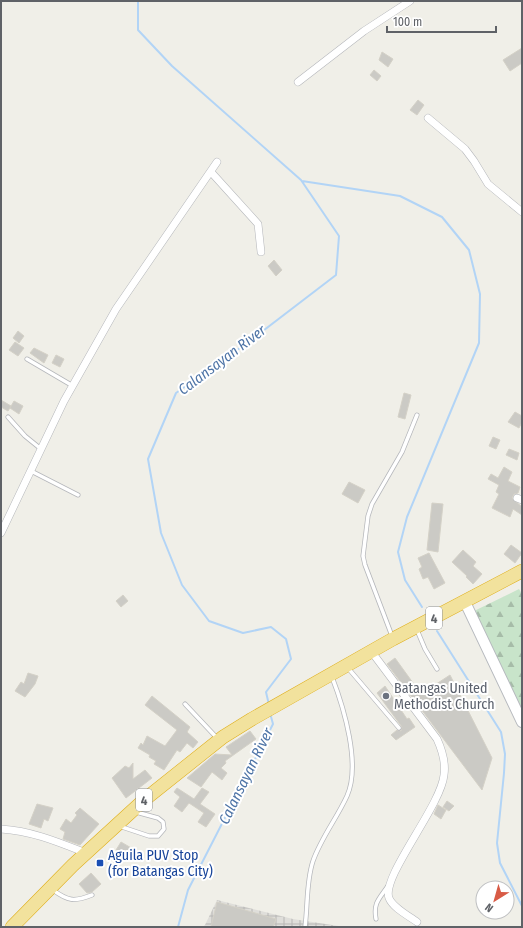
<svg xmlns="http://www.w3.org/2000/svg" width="523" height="928" viewBox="0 0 523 928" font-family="'Fira Sans Condensed',sans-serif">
<defs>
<pattern id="industrial-grid" width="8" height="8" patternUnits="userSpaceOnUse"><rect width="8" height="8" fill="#dfdeda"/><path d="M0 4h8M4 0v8" fill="none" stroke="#b8b7b5"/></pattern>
<pattern id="forest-firs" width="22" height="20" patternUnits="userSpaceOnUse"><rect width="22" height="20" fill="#c8e4ca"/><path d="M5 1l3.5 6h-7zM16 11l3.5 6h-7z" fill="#a6bca8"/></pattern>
</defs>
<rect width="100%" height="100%" fill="#f0efe8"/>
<path fill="url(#industrial-grid)" d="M217,900L293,919L345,927H204Z"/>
<path fill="url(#forest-firs)" d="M519,589L522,594V708L472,612Z"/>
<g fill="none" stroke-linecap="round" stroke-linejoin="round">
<path stroke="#b2d4f6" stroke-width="2" d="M138,1V30L172,66L301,180L339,236L336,275L247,343L176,393L148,459L161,533L182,585L209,621L243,633L271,627L286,639L291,659L266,692L269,705
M302,181L400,196L442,217L469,250L480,294L479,343L407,517L398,552L405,580L422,607
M437,631L501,732L505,754L504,773L497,843L500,863L522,906
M178,927L188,890L273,724L270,713"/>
</g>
<path fill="#cbcac5" stroke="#d4d1c7" d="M522,48V63L510,71L503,60Z
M382,52L393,59L388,67L379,60Z
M374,70L381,76L377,81L370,75Z
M418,100L424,105L417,115L410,110Z
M274,260L282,270L276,276L268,266Z
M18,331L24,336L19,343L13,338Z
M15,342L24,348L18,356L9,350Z
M34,348L48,355L44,363L30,353Z
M56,355L64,359L60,367L52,363Z
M404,393L411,395L405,419L398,417Z
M1,400L11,406L8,411L1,407Z
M14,401L23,406L19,414L10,408Z
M515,412L522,416V422L519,428L508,422Z
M493,437L500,440L496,449L489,446Z
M509,449L519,453L517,460L506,455Z
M504,467L512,472L508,481L520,487L518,493L514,494L512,498L522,507V515L513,509L510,517L492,508L499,494L496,492L499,485L488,479L491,474L498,478Z
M349,482L365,490L358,503L342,494Z
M432,503L443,504L438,552L427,550Z
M511,545L522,553L515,563L504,554Z
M463,550L476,562L473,566L482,574L473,584L466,577L467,576L452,562Z
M429,553L445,583L434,589L428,577L423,579L419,569L422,567L418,558Z
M123,595L128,601L121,607L116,601Z
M395,658L421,694L450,675L492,758L482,790L387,664Z
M28,673L38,676L35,684L25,697L15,691L21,682L24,684Z
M385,686L407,719L409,718L415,727L396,740L391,735L397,730L401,731L402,727L377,693Z
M152,696L190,727L187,732L198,742L193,748L187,743L180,752L177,750L164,770L154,764L156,761L149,757L150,755L138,748L141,743L143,745L147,736L165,746L177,730L145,705Z
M250,731L256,739L225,761L226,763L221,768L227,773L222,780L212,772L201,787L187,778L215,754L232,755L226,747Z
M133,763V779L145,770L152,778L126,798L112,778L125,766L129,768Z
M177,788L194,799L202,788L209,792L200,804L215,814L206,827L198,822L204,813L189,803L182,812L174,806L180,797L174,792Z
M447,801L454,806L449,811L443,807Z
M37,804L53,808L48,821L44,819L41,828L29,824Z
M438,805L446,810L441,819L434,814Z
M80,808L99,824L80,845L63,839L65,832L60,829L66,819L71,823L77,815L75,813Z
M121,842L133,849L128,858L116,850Z
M91,873L101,884L92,892L87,893L79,884Z
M217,902L276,919L273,927H211Z"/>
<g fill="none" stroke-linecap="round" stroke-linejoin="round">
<defs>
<path id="lane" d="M27,359L73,386
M8,417L25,436L41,449
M31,471L78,495
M417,630L425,649L437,669
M392,636L365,565L363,556L368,516L372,504L402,452L417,415
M348,668L399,728
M185,704L217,738
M119,826L149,836H158L164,829L163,822L158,818L136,812
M53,890C68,901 74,902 92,895
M376,919C373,903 379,899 388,886
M305,927C308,905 306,882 313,861C321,838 337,818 347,796C361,765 344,708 332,677"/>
<path id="street" d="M298,82L364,31L410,1
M428,118L465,149L474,161L488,184L522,212
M211,172L258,224L261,252
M517,498L522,500
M1,533L64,401L116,309L217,162
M371,651L437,739C442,750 446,762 444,775C441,806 381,877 389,898C393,908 409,916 417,922
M1,829C32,831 58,842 86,853"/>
<path id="secondary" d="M465,602L522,722"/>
<path id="highway" d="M12,927L73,865L144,800L223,737L252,719L393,639L522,571"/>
</defs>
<use href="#lane" stroke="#b5b7bb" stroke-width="5"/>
<use href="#street" stroke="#b5b7bb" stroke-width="8"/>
<use href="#secondary" stroke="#b6b9be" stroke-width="12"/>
<use href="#highway" stroke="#dfae19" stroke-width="14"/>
<use href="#lane" stroke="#fff" stroke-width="3.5"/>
<use href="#street" stroke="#fff" stroke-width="7"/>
<use href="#secondary" stroke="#fff" stroke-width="10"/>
<use href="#highway" stroke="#f2e29d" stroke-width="13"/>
</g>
<circle fill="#6b7280" stroke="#fff" stroke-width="1.5" cx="386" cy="696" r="4"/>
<rect fill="#1a4fb4" stroke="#fff" stroke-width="1.5" x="96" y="859" width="8" height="8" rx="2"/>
<g text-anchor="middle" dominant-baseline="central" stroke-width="4" stroke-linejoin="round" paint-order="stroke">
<g fill="#fff" stroke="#8f9195" stroke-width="1">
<rect x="426" y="607" width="16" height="22" rx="3"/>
<rect x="136" y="789" width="16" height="22" rx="3"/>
</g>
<g font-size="13" font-weight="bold" fill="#5f6267">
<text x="434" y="618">4</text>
<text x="144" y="800">4</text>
</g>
<g font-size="14" fill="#5b616d" stroke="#fff" text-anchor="start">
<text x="394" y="688">Batangas United<tspan x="394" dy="16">Methodist Church</tspan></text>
</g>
<g font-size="14" fill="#164399" stroke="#fff" text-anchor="start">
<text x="108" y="855">Aguila PUV Stop<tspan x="108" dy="16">(for Batangas City)</tspan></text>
</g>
<g font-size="15" font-style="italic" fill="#4f75a7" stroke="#fff">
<text transform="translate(222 360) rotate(-37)">Calansayan River</text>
<text transform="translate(246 776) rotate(-64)">Calansayan River</text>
</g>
</g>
<rect width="523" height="928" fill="none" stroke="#5f6267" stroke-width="4"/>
<g transform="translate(495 900) rotate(217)"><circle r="19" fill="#ffffff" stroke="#bfc0c2"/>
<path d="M0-3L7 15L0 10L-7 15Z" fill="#d85b46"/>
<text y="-6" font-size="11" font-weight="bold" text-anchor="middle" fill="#5f6267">N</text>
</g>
<path d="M387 26v6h109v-6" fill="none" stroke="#5f6267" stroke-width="2"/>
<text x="393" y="26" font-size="12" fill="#5f6267" stroke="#ffffff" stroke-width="3" paint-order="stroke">100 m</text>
</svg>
